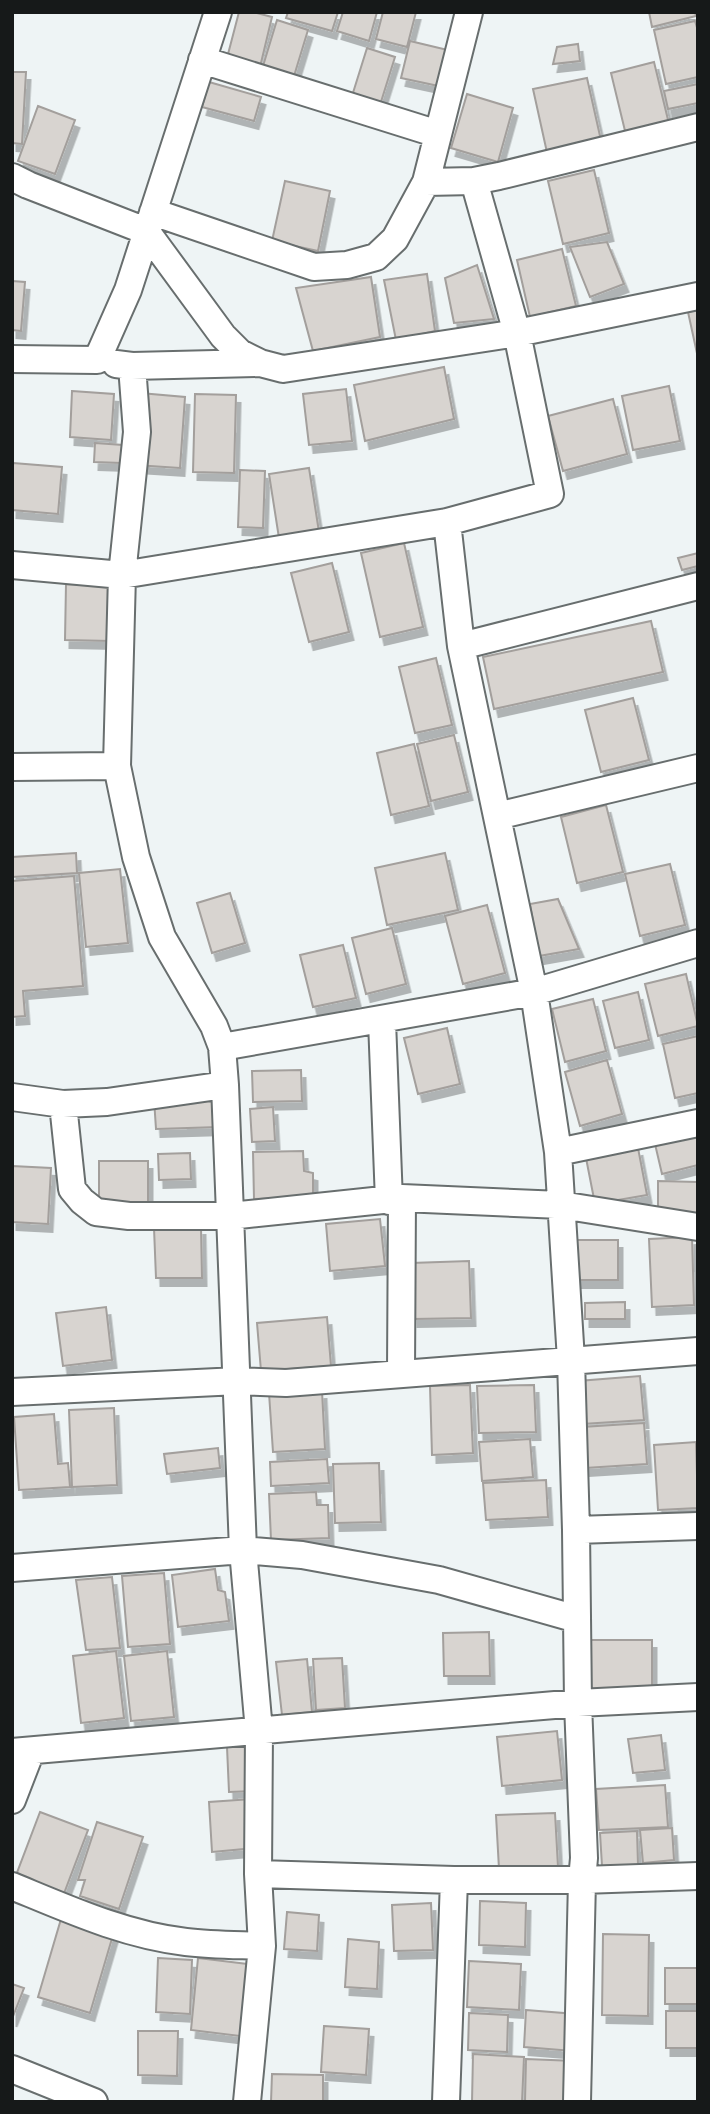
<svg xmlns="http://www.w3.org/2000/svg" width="710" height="2114" viewBox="0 0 710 2114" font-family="Commissioner,sans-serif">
<defs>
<filter id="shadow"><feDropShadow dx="4.5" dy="8" stdDeviation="0" flood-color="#0004"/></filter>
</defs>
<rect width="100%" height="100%" fill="#eef4f5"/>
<path fill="#d8d4d0" stroke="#a39f9c" stroke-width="2" filter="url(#shadow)" d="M239,12H253L272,17L260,67L227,58Z
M288,12H338L332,31L286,18Z
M343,12H377L369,41L337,31Z
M383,12H416L407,47L376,39Z
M649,12H695L696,16L652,27Z
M277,20L308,30L294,76L263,66Z
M695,21L698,31V77L666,84L654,30Z
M410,41L456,52L448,88L401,78Z
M578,44L580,61L553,64L557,47Z
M367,48L395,57L380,105L352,96Z
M654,62L669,124L626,135L611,73Z
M12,72H26L22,144L12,143Z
M587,78L602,145L548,157L533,89Z
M209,82L261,97L254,121L202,107Z
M698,84V103L668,109L664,91Z
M467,94L513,108L498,162L451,148Z
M38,106L75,120L55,174L18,161Z
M594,170L609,233L563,244L548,181Z
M285,181L330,191L318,251L272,241Z
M607,242L624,284L590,297L570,247Z
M562,249L576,306L530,317L517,260Z
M477,265L494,319L454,323L445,278Z
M427,274L435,331L396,340L384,280Z
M371,277L380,337L313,351L296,288Z
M12,281L25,282L21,331L12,330Z
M698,310V358L688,312Z
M444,367L454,419L365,441L354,385Z
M669,386L680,441L633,450L622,396Z
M346,389L352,441L309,445L303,394Z
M72,391L114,394L111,440L70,437Z
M140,393L185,397L180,468L135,465Z
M195,394L236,395L234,473L193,472Z
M613,399L627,454L563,471L548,416Z
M95,443L123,445L122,463L94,462Z
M13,463L62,467L58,514L12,510Z
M309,468L319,532L279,538L269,474Z
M240,470L265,471L263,528L238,527Z
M404,543L423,627L380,637L361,553Z
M698,553V566L682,570L678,558Z
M332,563L349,632L309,642L291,573Z
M66,584L112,585L111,641L65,640Z
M651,621L663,672L494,709L483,657Z
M436,658L452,725L415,733L399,667Z
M633,698L649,760L601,772L585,710Z
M454,735L468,792L431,801L417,744Z
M414,744L429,806L391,815L377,753Z
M606,805L623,872L577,883L561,817Z
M76,853L77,873L12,877V857Z
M445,853L458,910L387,925L375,868Z
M670,864L685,925L640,936L625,874Z
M120,869L128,943L86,947L79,873Z
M74,876L83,986L23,991L25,1016L12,1017V881Z
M230,893L245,943L212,953L197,903Z
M558,899L579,949L539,956L530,904Z
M487,905L505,973L463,984L445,916Z
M392,928L406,984L366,994L352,938Z
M343,945L356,998L313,1007L300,955Z
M686,974L698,1026L658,1036L645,984Z
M638,992L649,1040L615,1048L603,1001Z
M593,999L606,1051L565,1062L552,1009Z
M447,1028L460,1084L418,1094L404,1038Z
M698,1036V1093L675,1098L663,1044Z
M607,1060L622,1114L580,1126L565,1072Z
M301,1070L302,1101L253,1102L252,1071Z
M218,1097L219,1127L156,1129L154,1099Z
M273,1107L275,1141L252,1142L250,1109Z
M698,1134V1165L662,1174L655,1144Z
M638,1148L647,1195L595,1204L586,1158Z
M303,1151L304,1171L313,1173V1197L254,1199L253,1152Z
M190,1153L191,1179L159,1180L158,1154Z
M99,1161H148V1208L99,1207Z
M12,1166L51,1168L48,1224L12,1222Z
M658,1181L698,1182V1220L658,1219Z
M380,1219L385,1266L330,1271L326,1224Z
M201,1227L202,1278H156L154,1228Z
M692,1237L694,1305L652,1307L649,1239Z
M575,1240H618V1280H575Z
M469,1261L471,1318L413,1319L411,1263Z
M625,1302V1319H585V1303Z
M106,1307L112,1360L63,1366L56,1313Z
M327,1317L331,1366L261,1371L257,1323Z
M640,1376L644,1420L582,1424L578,1381Z
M470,1385L473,1453L432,1455L430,1386Z
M534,1385L536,1432L479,1433L477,1386Z
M322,1391L325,1449L273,1452L269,1393Z
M114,1408L117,1485L72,1487L69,1410Z
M54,1414L58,1464L68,1463L70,1487L19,1490L14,1417Z
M644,1423L647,1464L585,1468L582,1427Z
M530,1439L533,1477L482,1481L479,1442Z
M696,1442L698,1508L658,1510L654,1445Z
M218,1448L220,1468L167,1474L164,1454Z
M327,1459L329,1483L271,1486L270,1462Z
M379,1463L381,1522L335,1523L333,1464Z
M546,1480L548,1517L486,1520L483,1483Z
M316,1492L317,1505H328L329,1538L271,1540L269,1494Z
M215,1569L218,1590L225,1592L229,1621L178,1627L172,1575Z
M164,1573L170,1644L128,1647L122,1576Z
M112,1577L120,1648L86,1650L76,1580Z
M489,1632L490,1676H444L443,1633Z
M589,1640H652V1690L589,1691Z
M116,1651L124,1718L81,1723L73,1656Z
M167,1651L174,1717L131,1721L124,1656Z
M342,1658L345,1708L316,1710L313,1659Z
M307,1659L312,1712L282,1715L276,1662Z
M557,1731L562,1780L502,1786L497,1737Z
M661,1735L665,1770L633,1773L628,1739Z
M252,1746L254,1791L229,1792L227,1747Z
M665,1785L668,1827L599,1830L596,1789Z
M252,1799L255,1848L212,1852L209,1802Z
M40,1812L88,1830L63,1896L15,1878Z
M555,1813L558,1867L499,1869L496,1815Z
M97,1822L143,1837L119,1909L80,1896L85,1880H78Z
M672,1828L674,1860L643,1863L640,1830Z
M637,1831L638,1865L602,1866L600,1833Z
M480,1901L526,1903L525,1947L479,1945Z
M431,1903L433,1950L394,1951L392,1905Z
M287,1912L319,1915L317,1951L284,1949Z
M61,1919L113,1935L90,2013L38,1997Z
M603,1934L649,1935L648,2016L602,2015Z
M348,1939L379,1942L377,1989L345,1987Z
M158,1958L192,1960L190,2014L156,2012Z
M198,1958L256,1965L248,2037L191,2030Z
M469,1961L521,1964L519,2010L467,2007Z
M665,1968H698V2004H665Z
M12,1984L24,1988L12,2019Z
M526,2010L576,2014L573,2051L524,2047Z
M666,2011H698V2048H666Z
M469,2013L508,2015L507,2052L468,2050Z
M324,2026L369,2029L366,2075L321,2072Z
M138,2031H178L177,2076L138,2075Z
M473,2054L524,2057L522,2102H472Z
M526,2059L575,2061L573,2102H525Z
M272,2074L323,2075V2102H271Z"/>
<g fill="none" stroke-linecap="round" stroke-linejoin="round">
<defs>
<path id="minor" d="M202,60L438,134
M12,177L28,185L146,231L223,336L240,353L260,363L283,369L517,333L474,181
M426,182L474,181L499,176L698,127
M153,212L314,267L347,265L376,257L395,239L426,182L469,12
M12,359L97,360L128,290L218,12
M116,364L132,366L260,363
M132,366L137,432L122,575L117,766L136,857L162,937L214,1026L222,1047L225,1085L243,1550L259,1731L258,1874L262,1946L247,2102
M12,565L122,575L447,522L550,494L517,333L698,296
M461,646L698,586
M12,767L117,766
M497,816L698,768
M382,1021L389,1201
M222,1047L534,992L698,943
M12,1097L63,1104L107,1102L225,1085
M63,1104L72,1189L82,1201L96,1212L129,1216H230L402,1198L561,1205L698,1227
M558,1152L698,1123
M401,1373L402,1198
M12,1392L238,1381L286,1383L698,1351
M576,1530L698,1526
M12,1568L243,1550L302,1555L439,1580L577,1619
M12,1752L578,1703L698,1697
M12,1800L31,1751
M258,1874L454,1880
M12,1886C68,1909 125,1935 186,1942C211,1945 237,1945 262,1946
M12,2069L94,2102
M446,2102L454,1880H582L584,1858L578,1703L576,1530L571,1360L558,1152L534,992L461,646L447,522
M577,2102L582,1880L698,1876"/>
</defs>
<use href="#minor" stroke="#686e6e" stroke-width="30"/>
<use href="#minor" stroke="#fff" stroke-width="26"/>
</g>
<rect width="710" height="2114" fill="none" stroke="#161919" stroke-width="28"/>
</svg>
